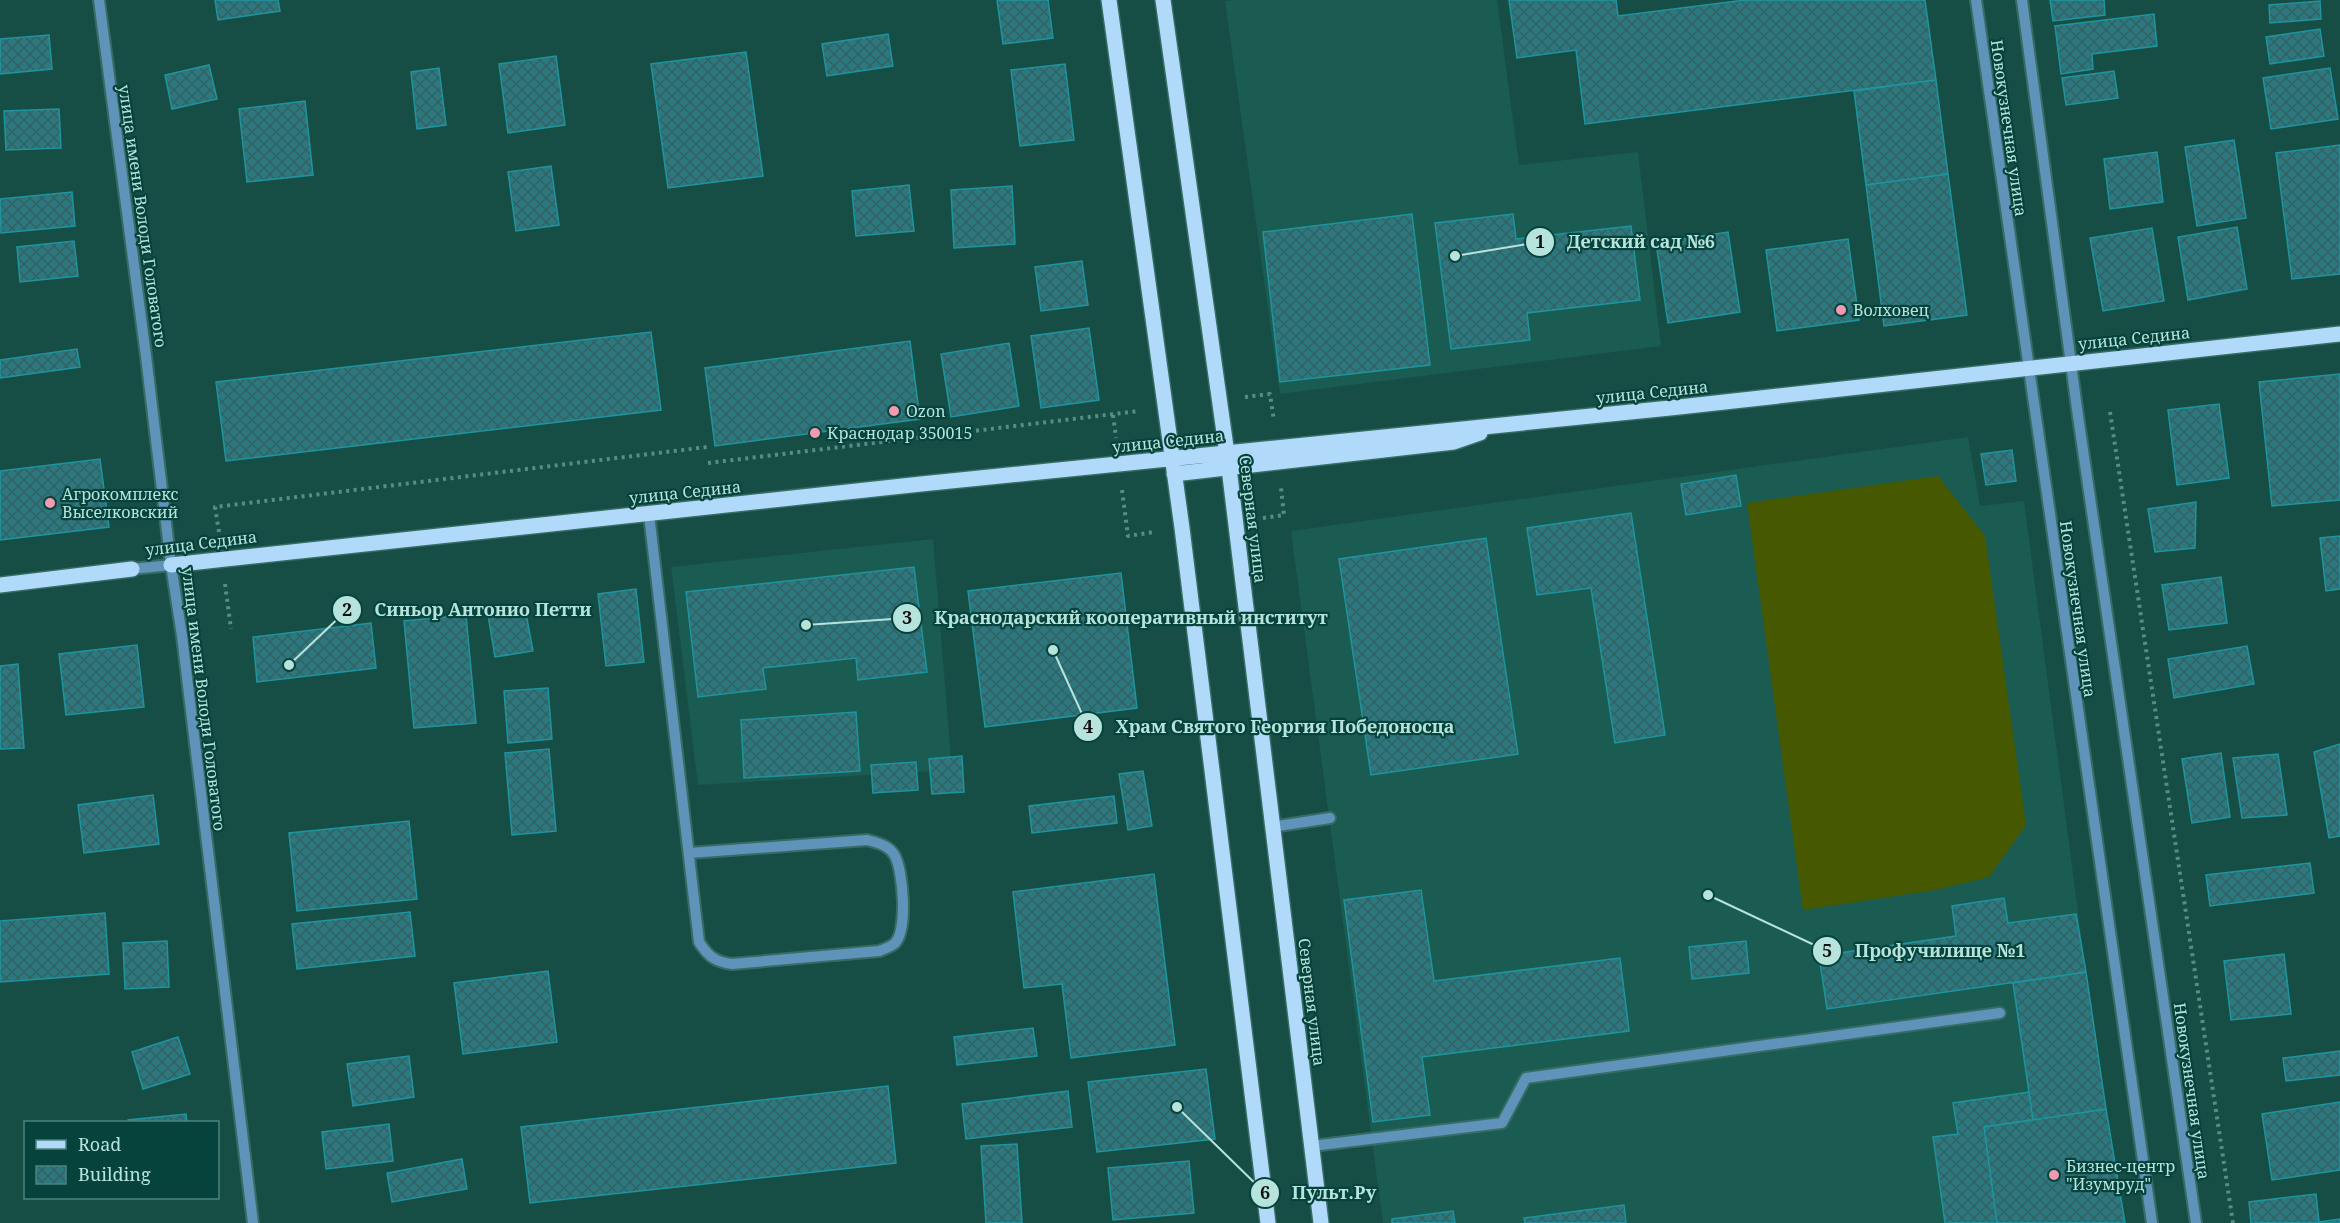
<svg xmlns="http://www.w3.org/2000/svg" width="2340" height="1223" viewBox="0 0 2340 1223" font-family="'Noto Serif',serif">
<defs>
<pattern id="building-cross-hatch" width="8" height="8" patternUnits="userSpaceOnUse" patternTransform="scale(1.5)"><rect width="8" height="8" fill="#2d787e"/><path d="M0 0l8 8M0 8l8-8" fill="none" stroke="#326163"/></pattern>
</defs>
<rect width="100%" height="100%" fill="#164e46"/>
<path fill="#1a5b52" d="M1233,0H1497L1519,165L1638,152L1661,346L1280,394L1225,1Z
M1968,437L1980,506L2024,501L2086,972L2106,1109L1984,1127L1997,1223H1383L1291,531Z
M933,539L952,770L698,785L671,567Z"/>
<path fill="#475900" d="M1938,476L1985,536L2026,825L1989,877L1935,890L1803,910L1747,503Z"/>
<path fill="url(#building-cross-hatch)" stroke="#1d959e" stroke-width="1.5" d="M215,0H278L280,11L218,20Z
M997,0H1048L1053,38L1003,44Z
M1509,0H1616L1618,16L1745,0H1925L1936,80L1585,124L1576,50L1517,58Z
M2050,0H2104L2105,15L2053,21Z
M2320,1L2321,19L2270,23L2269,5Z
M2154,14L2157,46L2092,54L2093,69L2061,74L2055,26Z
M2320,29L2324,56L2270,64L2266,37Z
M888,34L893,66L827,76L822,44Z
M49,35L52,69L0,74V39Z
M746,52L763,176L668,188L651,64Z
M556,56L565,125L508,133L499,64Z
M1065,64L1074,140L1020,146L1011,70Z
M209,65L217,99L172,109L165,75Z
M439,68L446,125L417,129L411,72Z
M2330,68L2338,119L2271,129L2263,78Z
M2114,71L2118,98L2066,105L2062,78Z
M1936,80L1948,174L1866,185L1854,91Z
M305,101L313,175L247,182L239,109Z
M59,109L61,148L6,150L4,111Z
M2234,140L2246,218L2197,226L2185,147Z
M2340,145V274L2292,279L2276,153Z
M2157,152L2163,202L2110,209L2104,159Z
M551,166L559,225L516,231L508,172Z
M1948,174L1967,315L1884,326L1866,185Z
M909,185L914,231L856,236L852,191Z
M1012,186L1015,244L954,248L951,190Z
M72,192L75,226L1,233L0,199Z
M1412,214L1430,365L1280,382L1263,232Z
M1513,214L1516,239L1631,226L1640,300L1527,313L1530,340L1451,349L1435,223Z
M2237,227L2247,289L2188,300L2178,237Z
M2152,228L2164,301L2103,311L2090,238Z
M1728,232L1740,312L1668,323L1656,243Z
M1848,239L1859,320L1777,331L1766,250Z
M74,241L78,276L20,282L17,247Z
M1082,261L1088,305L1041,311L1035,267Z
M1089,328L1099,400L1041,408L1031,336Z
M651,332L661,410L226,461L216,382Z
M910,341L920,419L715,446L705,368Z
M1009,343L1019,406L951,417L941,354Z
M77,349L80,367L0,378V360Z
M2340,374V500L2272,506L2259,382Z
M2219,404L2229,478L2177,485L2168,410Z
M2012,450L2016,481L1986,485L1981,454Z
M100,459L109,527L0,540V471Z
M1736,475L1741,506L1686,515L1681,484Z
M2196,502L2195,548L2155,552L2148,509Z
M1631,513L1665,735L1615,743L1591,588L1537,595L1527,528Z
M2340,536V589L2326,591L2320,538Z
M1486,538L1518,754L1371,775L1339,559Z
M914,567L927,672L858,680L856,658L763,668L766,689L698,697L686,592Z
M1121,573L1137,708L985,727L968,591Z
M2221,577L2227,623L2169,630L2162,585Z
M636,589L644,662L606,666L598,594Z
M525,608L533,651L495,657L488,615Z
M466,615L476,723L414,728L404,621Z
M371,623L376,668L257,682L253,637Z
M137,645L144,707L66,715L59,654Z
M2247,646L2254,684L2174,698L2168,659Z
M18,664L24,748L0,749V666Z
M548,688L552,739L508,743L504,691Z
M856,712L860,771L744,778L741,720Z
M2340,744V836L2329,838L2314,752Z
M549,749L556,831L512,835L505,753Z
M2221,753L2230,817L2192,823L2182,759Z
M2278,754L2287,815L2242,818L2233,758Z
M962,756L964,792L932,794L929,759Z
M916,762L918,790L873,793L871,765Z
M1143,771L1152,826L1128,830L1119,774Z
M153,795L159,844L84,853L78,805Z
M1114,796L1117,823L1032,833L1029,806Z
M409,821L417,899L297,911L289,833Z
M2310,863L2314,893L2210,906L2206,875Z
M1154,874L1175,1045L1071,1058L1062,984L1024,988L1013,892Z
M1421,890L1434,981L1620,958L1629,1031L1422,1057L1430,1115L1373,1122L1344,900Z
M2004,898L2008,923L2076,914L2086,972L1827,1009L1819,956L1956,936L1952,906Z
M410,912L415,956L297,969L292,924Z
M105,913L109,974L0,982V921Z
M167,941L169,987L125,989L123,943Z
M1746,941L1749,973L1692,979L1689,947Z
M2284,954L2291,1014L2231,1020L2224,961Z
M548,971L557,1042L463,1054L454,983Z
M2086,972L2106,1109L2033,1120L2013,983Z
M1033,1028L1037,1056L957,1065L954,1037Z
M178,1037L190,1074L143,1089L132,1052Z
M2340,1051V1075L2286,1081L2283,1058Z
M409,1056L414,1097L353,1106L347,1064Z
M1206,1069L1215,1139L1097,1152L1088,1082Z
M888,1086L896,1163L530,1203L521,1127Z
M1068,1091L1072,1127L966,1139L962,1104Z
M2029,1092L2033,1120L1984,1127L1997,1223H1945L1933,1137L1958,1134L1953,1103Z
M2340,1102V1170L2272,1180L2262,1114Z
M2106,1109L2125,1223H1997L1984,1127Z
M186,1114L187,1122H128V1120Z
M389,1124L393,1161L326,1169L322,1132Z
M1017,1144L1022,1223H986L981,1146Z
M462,1159L467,1189L392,1202L387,1173Z
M1189,1161L1194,1213L1113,1220L1108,1168Z
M2316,1194L2319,1222L2340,1219V1223H2251L2249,1202Z
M1624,1205L1626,1223H1525L1524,1218Z
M1453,1211L1455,1223H1392V1219Z"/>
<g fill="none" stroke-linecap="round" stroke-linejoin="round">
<defs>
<path id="minor" d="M99,0L146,356L171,565L182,636L253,1223
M1976,0L2152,1223
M2022,0L2078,416L2196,1223
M649,514L699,942C708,956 715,962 732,964L879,951C884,949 891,947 895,943C908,930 903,871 895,856C889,845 878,843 867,840L689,853
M132,569L171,565
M1272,827L1330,818
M1312,1146L1502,1123L1526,1078L2000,1013"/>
<path id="major" d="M1109,0L1182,528L1268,1223
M1163,0L1229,468L1321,1223
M1174,474L1454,442L1480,433
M171,565L921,484L1670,408L2340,334
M0,585L132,569"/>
</defs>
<use href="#minor" stroke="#366c64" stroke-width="14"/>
<use href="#major" stroke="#366c64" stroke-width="18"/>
<path stroke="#588c84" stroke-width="4" stroke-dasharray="3 4.5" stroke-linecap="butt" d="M1245,397L1270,394L1274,421
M2110,412L2233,1223
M1113,415L1116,438
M708,463L1139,411
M1122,490L1128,536L1154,532
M1263,518L1284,515L1281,488
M219,532L215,507L707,447
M225,584L231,629"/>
<use href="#minor" stroke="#5f93ba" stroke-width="10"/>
<use href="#major" stroke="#b1d9fa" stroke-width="15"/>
</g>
<g fill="#f19ab1" stroke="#06433c" stroke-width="2">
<circle cx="1841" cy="310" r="6"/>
<circle cx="894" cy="411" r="6"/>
<circle cx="815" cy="433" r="6"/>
<circle cx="50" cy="503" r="6"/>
<circle cx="2054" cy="1175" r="6"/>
</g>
<g text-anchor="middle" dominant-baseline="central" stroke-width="4.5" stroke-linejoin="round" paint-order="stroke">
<g font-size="16" fill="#b6e4dc" stroke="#06433c">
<text transform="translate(2009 128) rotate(82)">Новокузнечная улица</text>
<text transform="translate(143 216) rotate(82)">улица имени Володи Головатого</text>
<text transform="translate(2134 338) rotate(-6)">улица Седина</text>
<text transform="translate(1652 392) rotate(-6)">улица Седина</text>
<text transform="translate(1168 441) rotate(-6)">улица Седина</text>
<text transform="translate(685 492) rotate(-6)">улица Седина</text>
<text transform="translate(1253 519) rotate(83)">Северная улица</text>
<text transform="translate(201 543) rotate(-7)">улица Седина</text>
<text transform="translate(2078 609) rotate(82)">Новокузнечная улица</text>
<text transform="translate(204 699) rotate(83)">улица имени Володи Головатого</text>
<text transform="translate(1312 1002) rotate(83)">Северная улица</text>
<text transform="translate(2192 1091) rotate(82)">Новокузнечная улица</text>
</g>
<g font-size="16" fill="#b6e4dc" stroke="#06433c" text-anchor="start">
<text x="1853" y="310">Волховец</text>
<text x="906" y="411">Ozon</text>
<text x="827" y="433">Краснодар 350015</text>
<text x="62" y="494">Агрокомплекс<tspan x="62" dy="18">Выселковский</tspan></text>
<text x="2066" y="1166">Бизнес-центр<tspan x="2066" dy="18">"Изумруд"</tspan></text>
</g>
</g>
<path fill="none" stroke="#b6e4dc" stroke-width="2" d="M1455 256L1540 242M289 665L347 610M806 625L907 618M1053 650L1088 727M1708 895L1827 951M1177 1107L1265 1193"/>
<g fill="#b6e4dc" stroke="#06433c" stroke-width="2">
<circle cx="1455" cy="256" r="6"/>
<circle cx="289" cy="665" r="6"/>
<circle cx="806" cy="625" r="6"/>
<circle cx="1053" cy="650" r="6"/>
<circle cx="1708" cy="895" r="6"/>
<circle cx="1177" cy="1107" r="6"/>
<circle cx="1540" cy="242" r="15"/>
<circle cx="347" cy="610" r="15"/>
<circle cx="907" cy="618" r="15"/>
<circle cx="1088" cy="727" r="15"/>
<circle cx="1827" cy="951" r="15"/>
<circle cx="1265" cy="1193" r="15"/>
</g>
<g font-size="18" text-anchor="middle" font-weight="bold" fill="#111">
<text x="1540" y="248">1</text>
<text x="347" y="616">2</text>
<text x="907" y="624">3</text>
<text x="1088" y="733">4</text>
<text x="1827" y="957">5</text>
<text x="1265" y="1199">6</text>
</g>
<g font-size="18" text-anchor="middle" font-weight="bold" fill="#b6e4dc" stroke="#06433c" stroke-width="4.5" stroke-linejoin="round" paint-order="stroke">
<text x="1641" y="248">Детский сад №6</text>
<text x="483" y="616">Синьор Антонио Петти</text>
<text x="1131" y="624">Краснодарский кооперативный институт</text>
<text x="1285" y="733">Храм Святого Георгия Победоносца</text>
<text x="1940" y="957">Профучилище №1</text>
<text x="1334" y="1199">Пульт.Ру</text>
</g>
<rect x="24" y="1121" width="195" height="78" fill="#06433c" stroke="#4c837c" stroke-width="1.5"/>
<rect x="36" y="1140" width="30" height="9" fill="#b1d9fa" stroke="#4c837c" stroke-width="1.5"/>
<text x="78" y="1151" font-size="18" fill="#b6e4dc">Road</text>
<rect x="36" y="1166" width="30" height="18" fill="url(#building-cross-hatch)" stroke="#4c837c" stroke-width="1.5"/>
<text x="78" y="1181" font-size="18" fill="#b6e4dc">Building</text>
</svg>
